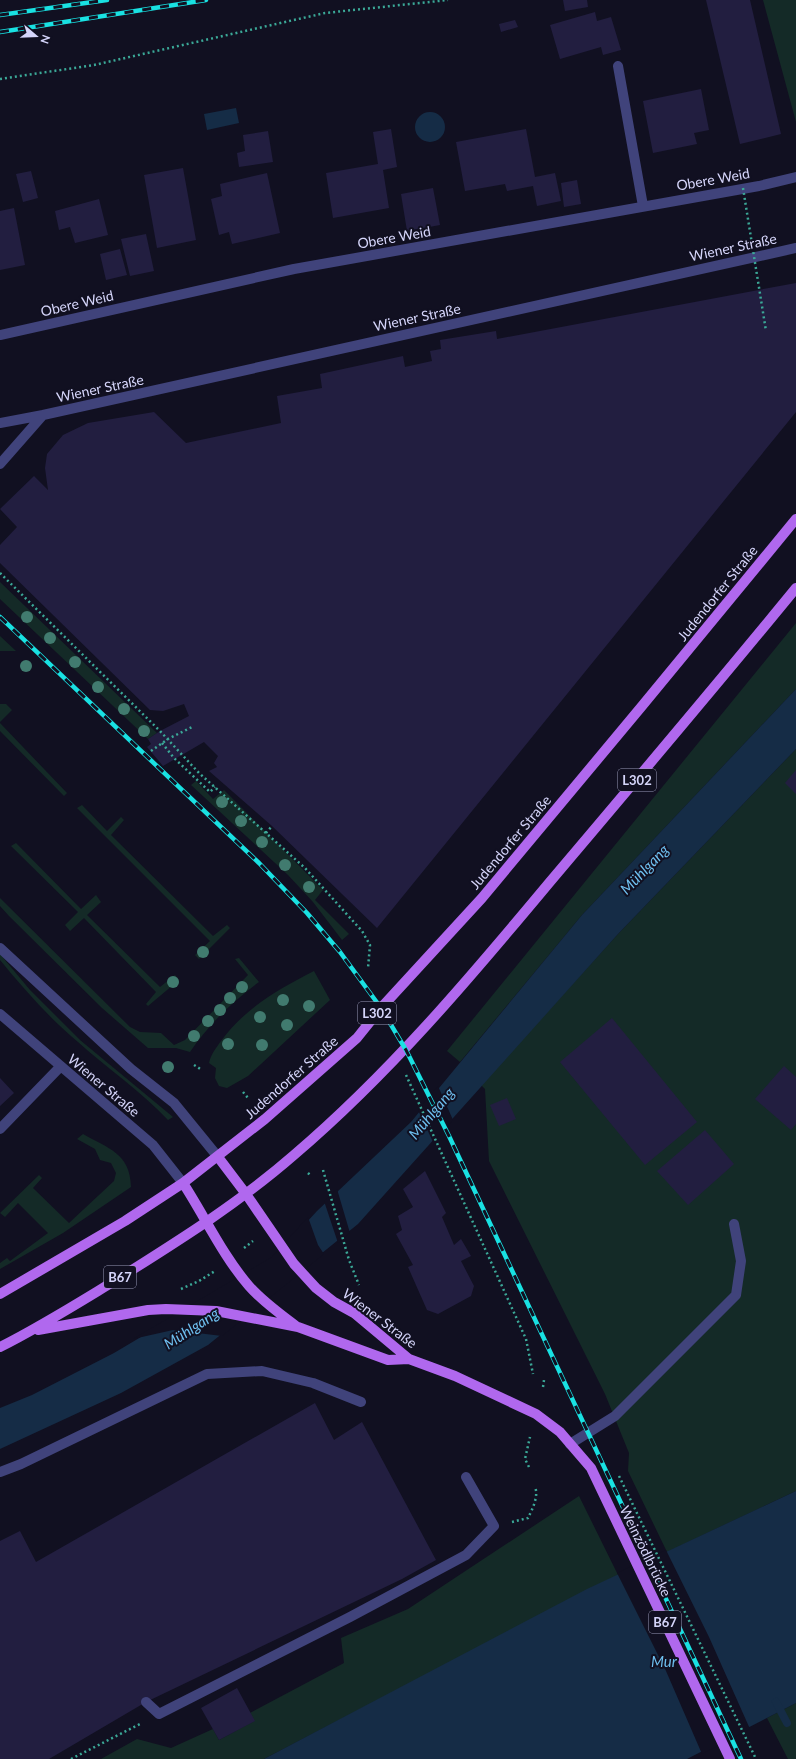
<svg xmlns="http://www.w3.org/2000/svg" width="796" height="1759" viewBox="0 0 796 1759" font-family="Lato,sans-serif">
<rect width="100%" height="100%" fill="#111021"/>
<path fill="#142a27" d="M763,0H796V122Z
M0,582L157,733L148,739L0,599Z
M796,623V689L582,915L460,1062L447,1051Z
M0,636L16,651H0Z
M0,704H6L12,710L0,722Z
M0,723L67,793L64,796L0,731Z
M796,749V1491L667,1552L628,1471L629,1453L605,1394L489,1161L485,1089L481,1085L618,934Z
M196,781L213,799L224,790L323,890L315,900L349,934L342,940L313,902L288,875L191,785Z
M82,805L107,831L121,817L124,820L111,835L213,936L227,925L230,928L199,959L195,955L210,941L77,808Z
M16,843L81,909L96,895L101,902L87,915L160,987L175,975L179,980L148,1006L146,1004L156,992L84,918L70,931L65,925L78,912L11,846Z
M0,898L130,1027L140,1032L161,1033L174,1045L185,1040L248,975L235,959L239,958L259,982C232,1002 209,1024 190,1052L176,1048H148L102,1008L9,916L0,906Z
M0,954L30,990L80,1040L173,1117L168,1120C141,1091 108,1069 78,1042C49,1018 24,989 0,960Z
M314,971L330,1000L248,1076L227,1088L219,1086L215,1078L216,1068L209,1063C211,1054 216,1048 221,1041C245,1008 279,989 314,971Z
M83,1134C109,1149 130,1153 131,1187L63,1233L0,1269V1263L7,1258L10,1261L48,1233L18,1203L5,1217L0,1213L39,1175L42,1178L33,1188L69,1223L114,1181L116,1173L111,1163L100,1160L95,1149L77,1139Z
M579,1496L618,1575L264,1759H101L137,1739L171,1748L213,1729L219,1740L254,1721L250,1713L344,1663L341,1638L408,1609Z
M796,1703V1759H788L767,1718Z"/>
<path fill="#152c46" d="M236,108L239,123L207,130L204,114Z
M415 127a15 15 0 1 1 30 0a15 15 0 1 1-30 0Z
M796,689V749L618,934L358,1224L208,1345L121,1393L0,1449V1408L32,1395L114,1353L274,1258L317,1211L411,1122L582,915Z
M796,1491V1703L687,1759H264L587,1589Z"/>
<path fill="#111021" d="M438,1086L453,1120L433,1142L418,1110Z
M337,1189L350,1233L338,1243L324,1201Z
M308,1217L318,1245L324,1254L222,1336L173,1330L133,1339L272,1257Z
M666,1550L709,1637L750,1729L702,1754L666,1671L617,1573Z"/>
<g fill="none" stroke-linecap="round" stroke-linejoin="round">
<path stroke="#152c46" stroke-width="8" d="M776,1702L787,1723"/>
</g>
<path fill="#221e40" d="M563,0H587L588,7L565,11Z
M706,0H750L781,134L740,144Z
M595,12L597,21L611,17L621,50L603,55L601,47L560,59L550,25Z
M515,20L518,27L501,32L499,24Z
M701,89L709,130L694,133L697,144L653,153L643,101Z
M391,129L397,167L383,170L389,208L333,218L326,173L378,164L373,132Z
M526,129L535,177L555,173L561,201L537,206L533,186L507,191L505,184L465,191L456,142Z
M268,131L273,162L239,167L237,153L245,151L243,135Z
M183,168L196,240L157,248L144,175Z
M31,171L38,198L23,202L16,174Z
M267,173L280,233L232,244L229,232L219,235L211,199L222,196L220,184Z
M577,180L581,204L564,207L561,183Z
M433,188L440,225L407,231L401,194Z
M99,199L108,235L75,243L70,227L59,230L55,211Z
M14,208L25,265L0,270V211Z
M146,234L154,271L130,276L121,239Z
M120,249L127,275L106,280L100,254Z
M796,283V412L377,928L272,826L209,771L217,767L214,763L218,756L204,742L163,766L147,747L151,744L148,739L160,731L189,716L184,704L163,711L150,710L0,563V545L17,527L0,509L34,476L48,490L45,468L47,454L63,435L88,423L154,412L186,443L281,423L277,396L322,388L320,374L403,356L405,367L432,361L430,351L441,349L440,340L496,331L497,339Z
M796,770V794L785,783Z
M612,1018L697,1122L645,1165L560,1062Z
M784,1066L796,1077V1124L791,1130L755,1099Z
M0,1078L14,1093L0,1106Z
M507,1098L516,1119L499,1126L490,1105Z
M705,1130L734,1164L688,1205L657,1171Z
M425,1171L446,1213L442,1217L454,1245L461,1239L471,1256L461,1261L474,1286L471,1296L438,1314L427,1310L408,1267L413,1265L396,1234L402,1230L398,1216L413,1207L403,1189Z
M315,1403L334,1440L362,1422L436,1560L402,1579L146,1702L49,1759H0V1541L20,1531L36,1562Z
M237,1688L255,1721L219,1740L201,1708Z"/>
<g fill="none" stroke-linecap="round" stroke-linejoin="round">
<path stroke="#3ba897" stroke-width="2.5" stroke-dasharray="2 3" stroke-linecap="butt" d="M0,79L94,65L325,13L448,0
M0,573L160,731L199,773L305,868L362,931L370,945L368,968
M162,743L174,758L210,792L215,787
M151,751L168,739L194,726
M266,833L272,826
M194,1065L202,1070
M406,1075L526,1339L533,1374
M243,1092L248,1098
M323,1170L349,1260L359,1285
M308,1173L310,1175
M244,1248L253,1241
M181,1289L199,1281L215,1271
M543,1387L544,1380
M529,1467L525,1459L530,1437
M619,1476L756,1759
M512,1522L528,1518C532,1510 539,1496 535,1487
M71,1759L140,1724"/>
<path stroke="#40437b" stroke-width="10" d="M618,66L643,206
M0,335L294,269L759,186L796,177
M43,415L796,248
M0,423L43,415L0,464
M0,948L131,1069L174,1103L218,1157
M0,1014L153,1145L183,1183
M0,1129L60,1067
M570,1444L615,1416L736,1295L741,1261L734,1224
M0,1472L21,1464L207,1374L262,1371L313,1383L361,1402
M146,1702L159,1714L350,1617L466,1555L494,1526L466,1477"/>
<path stroke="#b068ee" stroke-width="10" d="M218,1157L246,1194L294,1264L316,1288L334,1302L354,1313L409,1359L455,1376L536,1414L560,1432L591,1468L730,1759
M183,1183C205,1217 223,1256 249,1286C262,1301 280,1314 296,1326
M0,1294L125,1221L183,1183L265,1119L357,1038L381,1008L482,898L642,706L796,519
M38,1330L148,1310L166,1309L216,1311L298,1327L388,1360L409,1359
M0,1347C40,1327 78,1303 116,1280C178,1241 239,1203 294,1155C389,1074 469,979 549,883C632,785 715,687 796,588"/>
<defs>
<path id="rail" d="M0,15L107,0
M0,32L206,0
M0,617L259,863L307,913L340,952L381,1008L406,1050L449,1136L741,1759"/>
</defs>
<use href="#rail" stroke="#19e1e2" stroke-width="4.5"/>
<use href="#rail" stroke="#111021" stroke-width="3" stroke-dasharray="9" stroke-linecap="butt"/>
<path stroke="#3ba897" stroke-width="2.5" stroke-dasharray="2 3" stroke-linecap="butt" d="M743,188L766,331"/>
</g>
<g fill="#417b6f">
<circle cx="27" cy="617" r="6"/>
<circle cx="50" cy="638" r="6"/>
<circle cx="75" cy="662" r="6"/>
<circle cx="26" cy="666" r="6"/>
<circle cx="98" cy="687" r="6"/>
<circle cx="124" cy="709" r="6"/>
<circle cx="144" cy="731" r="6"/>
<circle cx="222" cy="802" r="6"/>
<circle cx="241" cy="821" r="6"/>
<circle cx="262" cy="842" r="6"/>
<circle cx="285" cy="865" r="6"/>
<circle cx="309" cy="887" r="6"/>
<circle cx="203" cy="952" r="6"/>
<circle cx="173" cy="982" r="6"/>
<circle cx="242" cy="987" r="6"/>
<circle cx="230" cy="998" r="6"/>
<circle cx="283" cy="1000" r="6"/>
<circle cx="309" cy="1006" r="6"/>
<circle cx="220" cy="1010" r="6"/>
<circle cx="260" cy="1017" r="6"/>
<circle cx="208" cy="1021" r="6"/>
<circle cx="287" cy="1025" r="6"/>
<circle cx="194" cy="1036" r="6"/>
<circle cx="228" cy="1044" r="6"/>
<circle cx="262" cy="1045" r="6"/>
<circle cx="168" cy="1067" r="6"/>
</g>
<g text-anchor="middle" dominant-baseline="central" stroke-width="4" stroke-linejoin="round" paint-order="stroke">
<g fill="#111021" stroke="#9a9ab9" stroke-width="1">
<rect x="618" y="769" width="38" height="22" rx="3"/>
<rect x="358" y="1002" width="38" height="22" rx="3"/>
<rect x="104" y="1266" width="32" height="22" rx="3"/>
<rect x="649" y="1611" width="32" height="22" rx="3"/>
</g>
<g font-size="13" font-weight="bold" fill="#d5d5fa">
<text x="637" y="780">L302</text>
<text x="377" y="1013">L302</text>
<text x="120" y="1277">B67</text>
<text x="665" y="1622">B67</text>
</g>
<g font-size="14" fill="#d5d5fa" stroke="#111021">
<text transform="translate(713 179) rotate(-10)">Obere Weid</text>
<text transform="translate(394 237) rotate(-10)">Obere Weid</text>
<text transform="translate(733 247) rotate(-12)">Wiener Straße</text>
<text transform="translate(77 303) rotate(-13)">Obere Weid</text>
<text transform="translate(417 317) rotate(-12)">Wiener Straße</text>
<text transform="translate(100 388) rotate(-12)">Wiener Straße</text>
<text transform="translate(717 593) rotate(-51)">Judendorfer Straße</text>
<text transform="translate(510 842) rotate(-50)">Judendorfer Straße</text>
<text transform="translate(291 1077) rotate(-41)">Judendorfer Straße</text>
<text transform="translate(104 1085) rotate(40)">Wiener Straße</text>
<text transform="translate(380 1318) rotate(37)">Wiener Straße</text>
<text transform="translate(646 1551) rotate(64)">Weinzödlbrücke</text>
</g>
<g font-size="15" font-style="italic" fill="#6ebfef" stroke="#111021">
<text transform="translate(644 869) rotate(-46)">Mühlgang</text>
<text transform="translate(431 1113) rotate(-50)">Mühlgang</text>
<text transform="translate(191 1328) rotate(-33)">Mühlgang</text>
<text x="664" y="1661">Mur</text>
</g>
</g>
<g transform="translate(36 36) rotate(109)" stroke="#111021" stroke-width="3" paint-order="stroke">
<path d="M0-3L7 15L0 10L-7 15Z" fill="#d5d5fa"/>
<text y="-6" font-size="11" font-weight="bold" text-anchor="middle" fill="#d5d5fa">N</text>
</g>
</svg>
